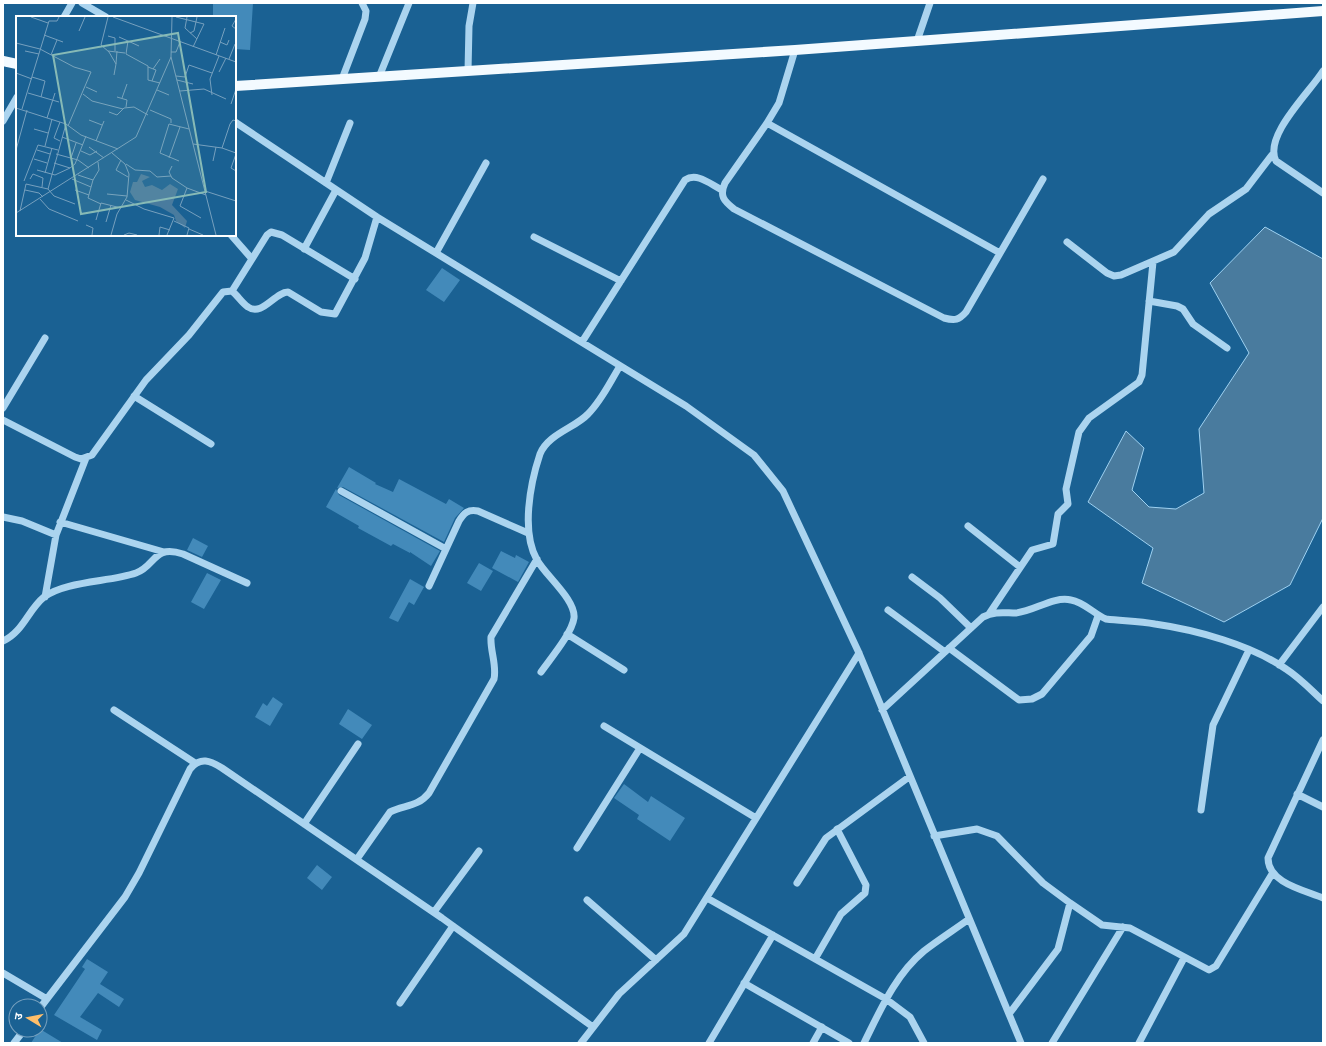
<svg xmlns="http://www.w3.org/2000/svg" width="1326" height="1046" viewBox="0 0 1326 1046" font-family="Commissioner,'Noto Sans Devanagari',sans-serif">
<rect width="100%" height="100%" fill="#1a6193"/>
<path fill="#497b9e" stroke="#9ed1f1" d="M1265,227L1323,259V518L1290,585L1224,622L1142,583L1153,548L1088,502L1126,431L1144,448L1132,490L1149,507L1176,509L1204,493L1199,429L1249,353L1210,283Z"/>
<path fill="#438aba" d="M213,3H253L250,50L235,49V17H213Z
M442,268L460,280L444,302L426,290Z
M349,467L376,483L375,484L393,492L399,479L446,504L449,499L464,508L455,518L444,542L343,487L337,488Z
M336,489L339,495L440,551L431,566L410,552V553L393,544L391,546L358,528L359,526L326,507Z
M193,538L208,546L202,557L187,550Z
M501,551L515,558L516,555L529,562L518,582L492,568Z
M479,563L493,571L481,591L467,583Z
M207,573L221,580L204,609L191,602Z
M410,579L424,587L414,605L409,602L398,622L389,618Z
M273,697L283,704L270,726L255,717L263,703L267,706Z
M348,709L372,725L362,739L339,724Z
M624,784L648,802L651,796L685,818L670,841L637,819L639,815L614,798Z
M317,865L332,877L322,890L307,878Z
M87,959L108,972L100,984L124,999L119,1007L98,993L80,1017L102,1030L97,1040L54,1015L85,969L82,967Z
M40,1029L63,1043H31Z"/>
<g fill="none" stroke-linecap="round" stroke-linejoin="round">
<path stroke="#abd4ef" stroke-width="7" d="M82,3L106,17
M64,17L72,3
M917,41L930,3
M795,50L779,103L767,123L725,183C719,196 724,201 734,209L944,318C955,321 959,320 966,312L1043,179
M468,71L469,26L473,3
M1323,71C1310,92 1263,136 1276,161L1323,193
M379,77L409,3
M342,79L365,19L366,11L362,3
M3,121L17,97
M235,122L377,217L686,406L754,455L783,491L859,653L1021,1043
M767,123L1000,253
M326,183L350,123
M231,235L252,259
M534,237L621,281
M1067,242L1107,273L1114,276L1121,275L1174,252L1209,214L1246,189L1272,155
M304,249L336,190
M436,253L486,163
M232,291L267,235L271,232L282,235L355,279
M1149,301L1177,306L1183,309L1193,324L1227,348
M582,342L685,180C697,172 710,184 722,190
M134,396L211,444
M3,408L45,338
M3,420L75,457L81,459L92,455L146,380L189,335L223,292L232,291C238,296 242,303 248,307C262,317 275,292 288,292L321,312L335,314L365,258L377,217
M341,491L446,549
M3,517L22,521L56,535
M60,522L164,552
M968,526L1020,567
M912,577L940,598L971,628
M429,586L459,521C464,513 468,509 478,511L528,533
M45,597L56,535L86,458
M888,610L945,652
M989,614L1032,550L1053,544L1058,514L1068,504L1066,489L1079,432L1089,418L1139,382L1142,375L1153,262
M567,634L624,670
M3,641C23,632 28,610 44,597C65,581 110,582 136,573C156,566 153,544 183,554L247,583
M949,648L1019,700L1032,699L1042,694L1091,636L1098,616
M1279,665L1323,607
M541,672C551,658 572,633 574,618C576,600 546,576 537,560C521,532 530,484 540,454C548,434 575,428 588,414C602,400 610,382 620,366
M114,710L195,763
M882,710L983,617C995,611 1004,613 1016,613C1035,611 1053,596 1071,600C1084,602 1094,614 1106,619C1122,621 1139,621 1155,624C1197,630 1251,645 1286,669C1300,678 1311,690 1323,701
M604,726L756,818
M1323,740L1268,858C1268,883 1304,890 1323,898
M1297,794L1323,807
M1201,810L1213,725L1249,650
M304,824L358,744
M934,836L977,829L997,836L1043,883L1070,903
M577,848L640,748
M357,859L390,812C404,805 418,807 429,793L494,679C497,665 490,651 491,637L537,559
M797,883L826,838L909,777
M707,898L886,999L910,1017L924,1043
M587,900L656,960
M434,912L479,851
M815,959L841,914L865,893L866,885L837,829
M3,973L47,999
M744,983L849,1043
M400,1003L453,926
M40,1008L125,897L139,873L190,769C200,756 211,761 222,768L442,918L593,1027
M1009,1014L1058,949L1070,903L1102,925L1130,928L1209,970L1216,966L1272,874
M14,1043L24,1030
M581,1043L619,994L684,934L859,653
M709,1043L773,935
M813,1043L822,1027
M864,1043C880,1011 895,975 924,951C938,940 954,930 969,919
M1052,1043L1123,927
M1139,1043L1184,958"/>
<path stroke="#f3faff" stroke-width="10" d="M3,61L17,64
M235,86L795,50L1323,11"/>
</g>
<g transform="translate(16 16)">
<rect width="220" height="220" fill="#1a6193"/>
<path d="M125,158L134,161L126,165L129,171L136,169L146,174L154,168L162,173L156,189L171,205L169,212L160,205L158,199L144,191L119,184L114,176L117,166H121Z" fill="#497b9e"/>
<path fill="none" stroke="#76a0be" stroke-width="1" d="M15,1L32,7M92,1L85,29L93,36L100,48L98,59M97,1L220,46M156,1L155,41L200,219M160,1L188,8L177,31M171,1L169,12L181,23M220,3L216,10L220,13M63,15L69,1M174,17L178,15L181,1M28,19L47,26M92,20L99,22V35M103,21L112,25L110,38L132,50V64L144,67M112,25L123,30M204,26L211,29L213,24M0,27L24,33L58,51L75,56L52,110M9,35L23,38M92,35L109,37M155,36H160L164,26M35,39L41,24M200,39L209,12M213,43L219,28M100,48L101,35M132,51L140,54L136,65M137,53L144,43M203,56L210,42M0,57L16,63M160,60L169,61L173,49L196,57M16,61L29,65L25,81M161,64L177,68M70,71L81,76M141,74L153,79M164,75L188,73L210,83M12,77L43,86M67,78L76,85L107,93M196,79L194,63L203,40M101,81L111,84L110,91M106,82L111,68M215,88L220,73M0,92L50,108L65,119L102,133M6,93L33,5H41L43,1M134,94L155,103V107M93,96L101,99L108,92L118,91L132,99M31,102L39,77M73,104L86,109M44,106L38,122L44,125M50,108L32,173L38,180L59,188M18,113L32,117M46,121L67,129M80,125L88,105M177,128L206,132L220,137M29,130L36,103M73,131L88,142M206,132L214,108L217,104L220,105M0,134L11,94M21,134L34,138M65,135L74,139L81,135M40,138L62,144L73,152M220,138L215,152L220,155M55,142L60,127M153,142L164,111M18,143L31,147M105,144L100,154L112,161M163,145L144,137L153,108L173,113M197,145L200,131M38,147L54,152L59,148L70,120M110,148L119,154L134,155L141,161L155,160M156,150L153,156L156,162L171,172M21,154L39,159L54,152M29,157L36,132M62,159L77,164L72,182L85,188M14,163L17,158L27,162L26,171M56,163L75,171M77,164L83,154L82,146M8,165L22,129L42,134M9,174L23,177L27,181M59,174L73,179M189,175L220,185M91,178L111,180M24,183L33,193L62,205M110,184L128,193L158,202L151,219M4,195L10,168L32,173M0,197L120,121L155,41M185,202L164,190L171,172L190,179M80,204L85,187L105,192M158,205L173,212L171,219M90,206L95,189M70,209L77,212L76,219M173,213L187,219M95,219L101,198L111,181L113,158L109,148L96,137M108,219L113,217L121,219M143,219L144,211L154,214"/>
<path fill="#87bab6" fill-opacity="0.15" stroke="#87bab6" stroke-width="2" d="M162,17L190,176L65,198L37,39Z"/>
<rect width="220" height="220" fill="none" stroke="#fff" stroke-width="2"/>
</g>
<rect width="1326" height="1046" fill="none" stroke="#ffffff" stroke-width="8"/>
<g transform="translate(28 1018) rotate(280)"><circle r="19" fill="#1a6193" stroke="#76a0be"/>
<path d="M0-3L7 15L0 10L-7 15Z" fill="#ffbe69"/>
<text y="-6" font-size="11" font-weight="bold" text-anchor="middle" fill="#ffffff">उ</text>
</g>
</svg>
